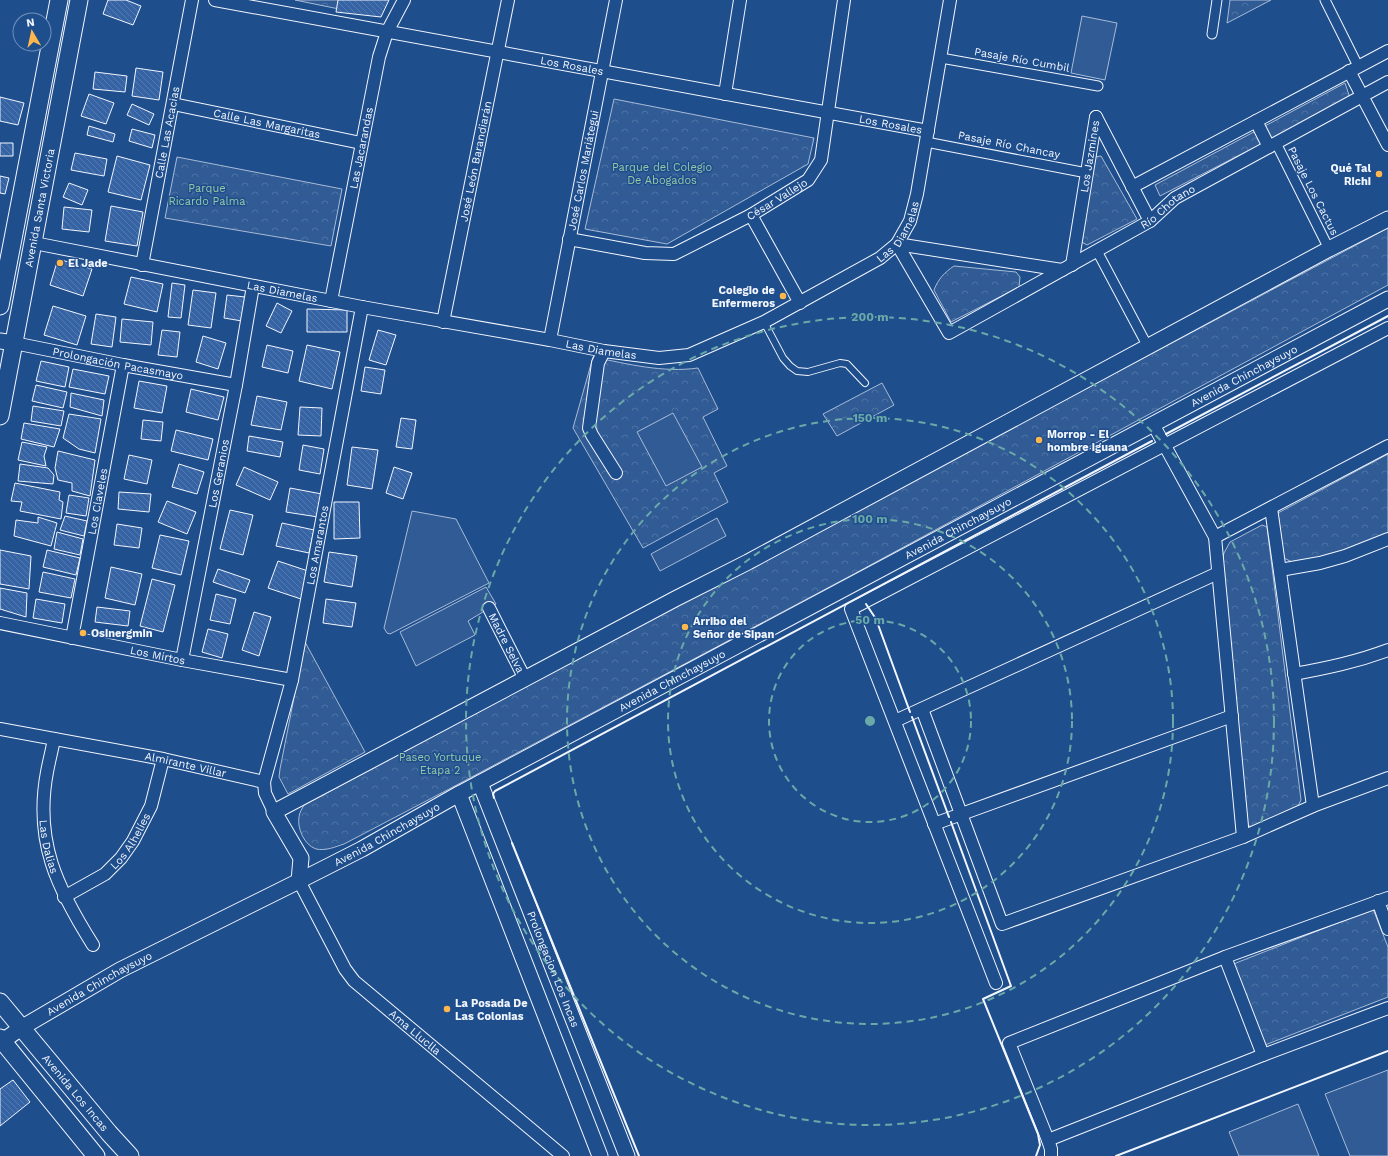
<svg xmlns="http://www.w3.org/2000/svg" width="1388" height="1156" viewBox="0 0 1388 1156" font-family="'Work Sans',sans-serif">
<defs>
<pattern id="forest-crowns" width="20" height="18" patternUnits="userSpaceOnUse"><rect width="20" height="18" fill="#305b95"/><path d="M2 6a3 3 0 1 1 6 0M12 15a3 3 0 1 1 6 0" fill="none" stroke="#4e73a5"/></pattern>
<pattern id="building-back-hatch" width="6" height="6" patternUnits="userSpaceOnUse"><rect width="6" height="6" fill="#3563a3"/><path d="M-1 5l2 2M0 0l6 6M5-1l2 2" fill="none" stroke="#537ab1"/></pattern>
</defs>
<rect width="100%" height="100%" fill="#1f4e8c"/>
<path fill="url(#forest-crowns)" stroke="#a8bbd7" d="M295,0H345L344,10Z
M1230,0H1271L1227,23Z
M1345,83L1350,98L1160,196L1155,185Z
M614,99L814,138L808,164L667,244L585,229Z
M1101,156L1137,219L1087,245L1080,241L1094,157Z
M177,157L342,189L331,246L165,218Z
M1388,228V285L852,575L451,788L344,844C335,847 326,851 316,849C304,845 297,828 299,817C299,813 302,809 304,805Z
M954,266L1016,272L1020,277L1019,287L951,322L934,290C938,279 945,272 954,266Z
M593,357C628,364 663,373 698,368L718,409L703,417L727,466L714,473L728,502L643,548L573,428Z
M882,383L894,405L837,436L823,414Z
M1388,454V535L1328,556L1294,563L1284,558L1278,513Z
M1262,525L1267,527L1301,800L1298,806L1256,828L1246,825L1220,569L1224,553L1230,542Z
M305,642L365,752L288,794L279,777L280,769Z
M1373,909L1388,947V997L1265,1045L1233,965L1236,963Z"/>
<path fill="#305b95" stroke="#a8bbd7" d="M1082,16L1117,23L1105,80L1071,73Z
M673,413L702,467L666,486L637,432Z
M412,511L456,519L489,583L390,634L387,633L384,628Z
M717,518L726,536L660,571L651,554Z
M486,587L496,604L468,621L475,635L416,666L400,632Z
M1388,1070V1156H1350L1325,1094Z
M1298,1104L1319,1156H1239L1229,1132Z"/>
<path fill="url(#building-back-hatch)" stroke="#f2f6ff" d="M108,0H126L141,6L133,25L103,14Z
M338,0H389L381,17L336,12Z
M136,68L163,72L159,100L132,96Z
M95,72L127,76L125,92L93,89Z
M89,94L114,103L106,124L81,116Z
M0,97L24,103L18,125L0,121Z
M132,104L154,114L149,125L127,115Z
M89,126L115,134L113,142L87,135Z
M132,129L155,135L152,148L129,141Z
M0,143H13V156H0Z
M75,153L107,159L104,176L71,170Z
M117,156L150,165L141,200L108,192Z
M0,176L9,178L5,194L0,193Z
M69,183L88,190L82,205L63,197Z
M111,206L143,212L137,246L105,241Z
M64,207L92,210L89,232L62,229Z
M58,259L92,269L83,296L50,285Z
M131,277L163,284L157,312L124,304Z
M172,283L185,285L181,318L168,317Z
M193,290L216,293L211,328L188,325Z
M227,295L245,297L242,321L224,318Z
M277,303L292,311L281,333L266,326Z
M53,306L86,316L77,345L44,335Z
M307,309L347,310V332H307Z
M96,314L116,317L112,347L91,344Z
M122,319L153,322L151,345L120,342Z
M162,330L180,332L177,357L158,355Z
M378,330L396,335L386,365L369,360Z
M203,336L226,343L218,369L196,362Z
M267,345L293,351L288,373L262,367Z
M307,345L340,352L332,389L299,381Z
M41,361L69,367L65,387L36,381Z
M365,367L385,370L381,394L361,391Z
M73,369L109,376L105,394L69,387Z
M139,381L167,386L162,413L134,408Z
M36,385L67,392L63,408L32,401Z
M191,389L224,397L218,420L186,412Z
M71,393L104,400L102,416L70,407Z
M257,396L287,402L281,430L251,425Z
M33,406L64,411L61,426L31,421Z
M300,407L322,408L321,436L298,435Z
M69,414L101,419L95,453L79,449L63,438Z
M401,418L416,420L412,449L396,447Z
M143,420L163,422L161,441L141,439Z
M24,423L60,429L54,447L21,439Z
M176,430L213,439L208,460L171,451Z
M249,436L283,442L280,457L247,451Z
M22,442L47,447L44,456L46,466L18,460Z
M303,445L324,449L320,474L299,470Z
M352,447L378,450L372,489L347,485Z
M58,451L95,460L90,496L72,491V483L58,480L55,468Z
M129,455L152,460L147,484L124,479Z
M20,464L48,468L54,475L53,484L18,481Z
M179,464L204,472L197,494L172,487Z
M244,467L278,482L270,500L236,485Z
M394,467L412,473L403,499L386,493Z
M15,483L60,492L59,500L63,502L61,519L20,511L22,502L11,501Z
M290,488L322,494L318,517L286,512Z
M119,492L151,494L149,512L118,509Z
M69,495L89,498L86,516L66,513Z
M167,501L196,512L187,534L158,522Z
M334,502H359L360,538L334,539Z
M230,510L253,515L243,555L220,549Z
M65,516L87,521L84,536L60,530Z
M38,517L57,523L51,546L14,536L16,520L38,523Z
M282,523L314,530L309,553L276,546Z
M117,524L142,528L139,548L114,545Z
M57,532L83,539L80,555L54,549Z
M160,535L189,541L181,575L152,568Z
M0,550L31,556L29,589L0,584Z
M47,550L80,558L76,575L43,567Z
M329,552L357,556L352,587L324,582Z
M278,561L311,572L301,599L268,588Z
M111,567L142,574L135,605L105,598Z
M218,569L250,580L245,593L213,582Z
M43,572L75,579L71,598L39,592Z
M152,579L175,585L163,632L140,626Z
M0,588L27,593L26,617L0,609Z
M216,594L236,599L230,624L210,620Z
M36,599L65,604L62,623L33,618Z
M326,599L356,603L352,627L323,623Z
M97,607L130,611L128,626L95,622Z
M254,612L271,617L259,656L242,650Z
M208,629L228,634L222,658L202,652Z
M13,1080L30,1102L0,1126V1089Z"/>
<g fill="none" stroke-linecap="round" stroke-linejoin="round">
<defs>
<path id="service" d="M764,322L783,358L790,366L797,371L808,372L840,363L847,364L865,383"/>
<path id="pedestrian" d="M1325,0L1358,66
M1212,34L1217,0
M941,58L1098,86
M926,142L1087,173
M1276,143L1329,249
M1097,251L1148,347"/>
<g id="minor">
<path id="s1" d="M215,0L928,131"/>
<path d="M1349,71L1388,145"/>
<path d="M725,94L740,0"/>
<path id="s2" d="M173,104L361,143"/>
<path d="M1096,117L1150,221"/>
<path d="M1256,121L1269,147"/>
<path d="M1132,187L1388,51"/>
<path d="M751,215L800,303"/>
<path id="s3" d="M569,239L645,253L674,254L751,215L808,180L821,160L844,0"/>
<path id="s4" d="M34,243L362,307L550,340L604,351L659,358L689,355L764,322L880,258L897,244L910,221L917,194L950,0"/>
<path id="s5" d="M897,244L949,333L1150,221L1175,198L1388,82"/>
<path d="M897,244L1062,270"/>
<path id="s6" d="M142,265L192,0"/>
<path id="s7" d="M1072,265L1096,117"/>
<path id="s8" d="M331,301L379,57L387,32L404,0"/>
<path id="s9" d="M443,322L508,0"/>
<path id="s10" d="M550,340L616,0"/>
<path id="s11" d="M14,343L123,365L236,385"/>
<path d="M604,351L598,363L589,428L592,435L616,473"/>
<path d="M1153,424L1215,537"/>
<path d="M1271,508L1313,806"/>
<path d="M1280,570L1320,563L1345,556L1388,539"/>
<path id="s12" d="M489,608L525,679"/>
<path id="s13" d="M0,623L182,660L292,680"/>
<path id="s14" d="M72,638L123,365"/>
<path id="s15" d="M182,660L236,385L253,286"/>
<path d="M1294,674C1327,668 1356,662 1388,650"/>
<path d="M922,709L1002,924L1243,837L1313,806L1388,778"/>
<path d="M895,721L1218,573"/>
<path id="s16" d="M0,729L163,759L264,782L265,793L274,812"/>
<path id="s17" d="M54,739C52,750 49,761 47,772C34,841 57,888 93,945"/>
<path id="s18" d="M264,782L292,680L362,307"/>
<path d="M934,824L1232,716"/>
<path d="M1243,837L1215,537L1388,446"/>
<path id="s19" d="M299,881L345,969L354,981L563,1156"/>
<path id="s20" d="M64,897L105,874L121,858L133,841L151,806L163,759"/>
<path d="M1378,901L1388,929"/>
<path d="M1225,957L1263,1055"/>
<path d="M996,983L851,609L1388,328"/>
<path d="M1048,1140L1263,1055L1388,1008"/>
<path d="M1051,1156V1149L1048,1140L1009,1043L1225,957L1388,898"/>
</g>
<g id="tertiary">
<path d="M0,341L14,343"/>
<path id="s21" d="M480,783L627,1156"/>
<path d="M459,794L600,1156"/>
<path d="M299,881L301,858L274,812L675,599L748,562L1329,249L1388,219"/>
<path id="s22" d="M0,1043L21,1028L120,970L299,881L362,849L457,795L1388,299"/>
</g>
<g id="secondary">
<path d="M0,306L59,0"/>
<path id="s23" d="M0,416L79,0"/>
<path id="s24" d="M0,1002L109,1133L130,1156"/>
<path d="M0,1038L96,1156"/>
</g>
</defs>
<use href="#service" stroke="#f2f6ff" stroke-width="8"/>
<use href="#pedestrian" stroke="#f2f6ff" stroke-width="11"/>
<use href="#minor" stroke="#f2f6ff" stroke-width="14"/>
<use href="#tertiary" stroke="#f2f6ff" stroke-width="17"/>
<use href="#secondary" stroke="#f2f6ff" stroke-width="19"/>
<use href="#service" stroke="#1f4e8c" stroke-width="6"/>
<use href="#pedestrian" stroke="#1f4e8c" stroke-width="9"/>
<use href="#minor" stroke="#1f4e8c" stroke-width="12"/>
<use href="#tertiary" stroke="#1f4e8c" stroke-width="15"/>
<use href="#secondary" stroke="#1f4e8c" stroke-width="17"/>
<path stroke="#f2f6ff" stroke-width="2" d="M1166,434L1388,316
M866,604L876,619L910,712
M912,717L949,817
M494,798L493,794L495,791L1152,441
M951,822L1011,986L983,999L1038,1134L1040,1145L1036,1156
M512,843L639,1156
M1116,1156L1388,1051"/>
</g>
<g fill="none" stroke="#6aa9a8" stroke-width="2" stroke-dasharray="7 5">
<circle cx="870" cy="721" r="101"/>
<circle cx="870" cy="721" r="202"/>
<circle cx="870" cy="721" r="303"/>
<circle cx="870" cy="721" r="404"/>
</g>
<g fill="#ffb74d" stroke="#1f4e8c" stroke-width="1.5">
<circle cx="1379" cy="174" r="4"/>
<circle cx="60" cy="263" r="4"/>
<circle cx="783" cy="296" r="4"/>
<circle cx="1039" cy="440" r="4"/>
<circle cx="685" cy="627" r="4"/>
<circle cx="83" cy="633" r="4"/>
<circle cx="447" cy="1009" r="4"/>
</g>
<g text-anchor="middle" dominant-baseline="central" stroke-width="3" stroke-linejoin="round" paint-order="stroke">
<g font-size="11" fill="#f2f6ff" stroke="#1f4e8c">
<text transform="translate(1022 60) rotate(10)">Pasaje Río Cumbil</text>
<text stroke="none"><textPath href="#s1" startOffset="363">Los Rosales</textPath></text>
<text stroke="none"><textPath href="#s2" startOffset="96">Calle Las Margaritas</textPath></text>
<text stroke="none"><textPath href="#s1" startOffset="687">Los Rosales</textPath></text>
<text stroke="none"><textPath href="#s6" startOffset="135">Calle Las Acacias</textPath></text>
<text transform="translate(1009 145) rotate(11)">Pasaje Río Chancay</text>
<text stroke="none"><textPath href="#s8" startOffset="156">Las Jacarandas</textPath></text>
<text stroke="none"><textPath href="#s7" startOffset="110">Los Jazmines</textPath></text>
<text stroke="none"><textPath href="#s9" startOffset="164">José León Barandiarán</textPath></text>
<text stroke="none"><textPath href="#s10" startOffset="173">José Carlos Mariátegui</textPath></text>
<text transform="translate(1313 191) rotate(63)">Pasaje Los Cactus</text>
<text stroke="none"><textPath href="#s3" startOffset="223">César Vallejo</textPath></text>
<text stroke="none"><textPath href="#s5" startOffset="356">Río Chotano</textPath></text>
<text stroke="none"><textPath href="#s23" startOffset="212">Avenida Santa Victoria</textPath></text>
<text stroke="none"><textPath href="#s4" startOffset="913">Las Diamelas</textPath></text>
<text stroke="none"><textPath href="#s4" startOffset="253">Las Diamelas</textPath></text>
<text stroke="none"><textPath href="#s4" startOffset="577">Las Diamelas</textPath></text>
<text stroke="none"><textPath href="#s11" startOffset="106">Prolongación Pacasmayo</textPath></text>
<text stroke="none"><textPath href="#s22" startOffset="1412">Avenida Chinchaysuyo</textPath></text>
<text stroke="none"><textPath href="#s15" startOffset="190">Los Geranios</textPath></text>
<text stroke="none"><textPath href="#s14" startOffset="139">Los Claveles</textPath></text>
<text stroke="none"><textPath href="#s22" startOffset="1088">Avenida Chinchaysuyo</textPath></text>
<text stroke="none"><textPath href="#s18" startOffset="243">Los Amarantos</textPath></text>
<text stroke="none"><textPath href="#s12" startOffset="39">Madre Selva</textPath></text>
<text stroke="none"><textPath href="#s13" startOffset="161">Los Mirtos</textPath></text>
<text stroke="none"><textPath href="#s22" startOffset="764">Avenida Chinchaysuyo</textPath></text>
<text stroke="none"><textPath href="#s16" startOffset="189">Almirante Villar</textPath></text>
<text stroke="none"><textPath href="#s22" startOffset="440">Avenida Chinchaysuyo</textPath></text>
<text stroke="none"><textPath href="#s20" startOffset="89">Los Alhelíes</textPath></text>
<text stroke="none"><textPath href="#s17" startOffset="109">Las Dalias</textPath></text>
<text stroke="none"><textPath href="#s21" startOffset="200">Prolongacion Los Incas</textPath></text>
<text stroke="none"><textPath href="#s22" startOffset="116">Avenida Chinchaysuyo</textPath></text>
<text stroke="none"><textPath href="#s19" startOffset="194">Ama Lluclla</textPath></text>
<text stroke="none"><textPath href="#s24" startOffset="118">Avenida Los Incas</textPath></text>
</g>
<g font-size="11" fill="#97c8a6" stroke="#1f4e8c">
<text x="662" y="167">Parque del Colegio<tspan x="662" dy="13">De Abogados</tspan></text>
<text x="207" y="188">Parque<tspan x="207" dy="13">Ricardo Palma</tspan></text>
<text x="440" y="757">Paseo Yortuque<tspan x="440" dy="13">Etapa 2</tspan></text>
</g>
<g font-size="11" font-weight="bold" fill="#f2f6ff" stroke="#1f4e8c" text-anchor="start">
<text x="1371" y="168" text-anchor="end">Qué Tal<tspan x="1371" dy="13">Richi</tspan></text>
<text x="68" y="263">El Jade</text>
<text x="775" y="290" text-anchor="end">Colegio de<tspan x="775" dy="13">Enfermeros</tspan></text>
<text x="1047" y="434">Morrop - El<tspan x="1047" dy="13">hombre iguana</tspan></text>
<text x="693" y="621">Arribo del<tspan x="693" dy="13">Señor de Sipan</tspan></text>
<text x="91" y="633">Osinergmin</text>
<text x="455" y="1003">La Posada De<tspan x="455" dy="13">Las Colonias</tspan></text>
</g>
</g>
<circle cx="870" cy="721" r="6" fill="#6aa9a8" stroke="#1f4e8c" stroke-width="2"/>
<g font-size="12" text-anchor="middle" font-weight="bold" fill="#6aa9a8" stroke="#1f4e8c" stroke-width="3" stroke-linejoin="round" paint-order="stroke">
<text x="870" y="321">200 m</text>
<text x="870" y="422">150 m</text>
<text x="870" y="523">100 m</text>
<text x="870" y="624">50 m</text>
</g>
<g transform="translate(32 32) rotate(351)"><circle r="19" fill="#1f4e8c" stroke="#7391ba"/>
<path d="M0-3L7 15L0 10L-7 15Z" fill="#ffb74d"/>
<text y="-6" font-size="11" font-weight="bold" text-anchor="middle" fill="#f2f6ff">N</text>
</g>
</svg>
